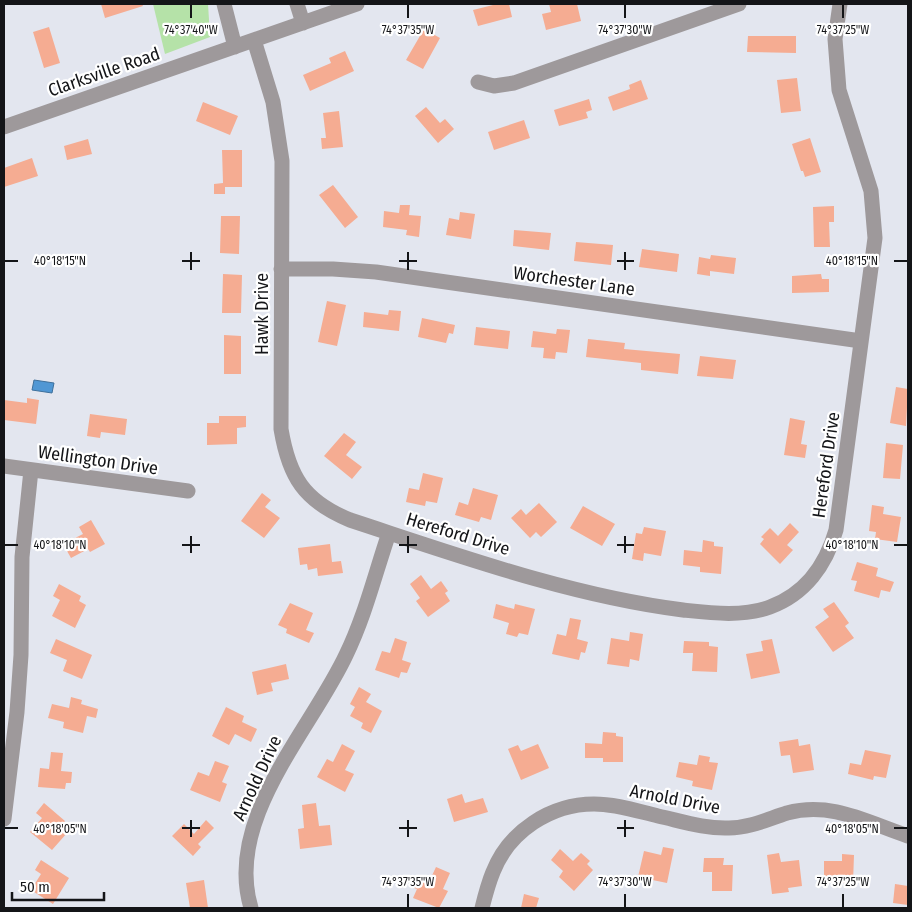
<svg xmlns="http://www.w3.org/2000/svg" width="912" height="912" viewBox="0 0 912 912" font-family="'Fira Sans Condensed',sans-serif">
<rect width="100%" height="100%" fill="#e3e6ef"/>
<path fill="#b5e2a8" d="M153,4H208L210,37L165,54Z"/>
<path fill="#5097d4" stroke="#3e709c" d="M34,380L54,383L52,393L32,390Z"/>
<path fill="#f5ac92" d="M101,4H142L143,6L105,18Z
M497,4H509L512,17L478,26L473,10Z
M549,4H577L581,21L546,30L542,14L551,12Z
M49,27L60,63L44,68L33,32Z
M424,29L440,38L423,69L406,60Z
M748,36H796V53L747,52Z
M345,51L354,71L310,91L303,75L331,63L329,58Z
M797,78L801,111L781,113L777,80Z
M641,80L648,99L613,111L608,97L630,89L629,85Z
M589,99L592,110L586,112L588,118L559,126L554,110Z
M203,102L238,116L230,135L196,121Z
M426,107L440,123L445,119L454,129L438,143L415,116Z
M339,111L343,147L322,149L321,138H326L323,113Z
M524,120L530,138L494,150L488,132Z
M810,138L821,172L805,177L803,171H801L792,144Z
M88,139L92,154L67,160L64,146Z
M222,150H242V187H225V194H214V184L223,183Z
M32,158L38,176L4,187V168Z
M333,185L358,217L345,228L319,195Z
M400,205H410L409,215L421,216L419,237L406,235L407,230L383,227L384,211L399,213Z
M834,206V222H829L830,247H814L813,207Z
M460,212L475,214L471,239L446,235L449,218L459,220Z
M221,216H240L239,254L220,253Z
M514,230L551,233L549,250L513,246Z
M576,242L613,245L611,265L574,261Z
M642,249L679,254L677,272L639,267Z
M711,255L736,258L734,274L710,271V276L697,274L699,257L710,259Z
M223,274L242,275L241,313H222Z
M821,274L822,279H829V292L792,293V276Z
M327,301L346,305L337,346L318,342Z
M389,310L401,311L399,331L363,327L364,312L388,315Z
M422,318L455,325L453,334L449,333L446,343L418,337Z
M476,327L510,331L508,349L474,345Z
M557,329L570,330L567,353L556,352L555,359L543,358L544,348L531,347L533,331L556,334Z
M224,335L241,336V374H224Z
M588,339L625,343L624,349L680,354L678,374L641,370V363L586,357Z
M700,356L736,360L733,379L697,376Z
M896,387L908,389L906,426L890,423Z
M27,398L39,400L36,424L4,420V400L27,403Z
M90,414L127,419L125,435L101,432L100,438L87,436Z
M219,416H246V427L237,428V444L207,445V423H219Z
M790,418L805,421L801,444L807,445L805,458L784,455Z
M344,433L356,442L346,455L362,467L352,479L324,456Z
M886,443L903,445L900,479L883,478Z
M423,473L443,478L437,503L426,501L425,506L406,502L409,488L419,490Z
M473,488L498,495L491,520L481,517L479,522L455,515L459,502L468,505Z
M262,493L271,500L265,507L280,518L264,538L241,521Z
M539,503L557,522L541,537L536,532L530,538L511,518L521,509L526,515Z
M872,505L884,507L883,514L901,517L897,542L875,539L876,532L869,531Z
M583,506L615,524L602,546L570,528Z
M91,520L105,544L90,552L88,549L71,558L63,544L83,534L79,527Z
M790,523L799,532L787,545L793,550L780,564L760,544L764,539L761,537L770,528L778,536Z
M644,527L666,531L661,556L644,553L643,561L632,559L636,533L642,534Z
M703,540L714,542V546L723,547L721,574L700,572V567L683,565L684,550L702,552Z
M330,544L332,562L341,561L343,573L318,576L317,568L308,570L307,564L300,565L298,548Z
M857,562L878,568L876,576L894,582L890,592L881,590L879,598L854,591L857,581L851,580Z
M421,575L431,589L441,581L448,591L445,593L450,601L428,617L416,601L420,598L410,584Z
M59,584L81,596L79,601L86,605L75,628L52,616L60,600L53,596Z
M834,602L849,623L845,626L854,638L833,652L815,627L829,617L823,609Z
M290,603L313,613L306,630L314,633L309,643L286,633L287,629L278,625Z
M496,604L514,609L515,604L535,609L528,635L519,633L517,637L506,634L509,623L493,618Z
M570,618L581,620L577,639L588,642L585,653L581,652L579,660L552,654L557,634L566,636Z
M630,632L643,634L639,661L630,659L629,667L607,664L611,638L629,641Z
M395,638L407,642L402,660L411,663L407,673L401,672L399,678L375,670L382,651L390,653Z
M56,639L92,655L82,679L63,671L67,660L50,653Z
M772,639L780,673L751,679L746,654L763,651L761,641Z
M684,641L709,642V646L718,647L717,672L692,671L693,653H683Z
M286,664L289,679L271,683L273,691L257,695L252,672Z
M359,687L371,694L366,702L382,711L371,733L361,728L363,723L350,716L355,707L350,704Z
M71,697L82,700L81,704L98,709L96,718L87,716L83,733L63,728L64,722L48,718L52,704L69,708Z
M226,707L244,716L242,722L257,729L251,742L235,734L229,745L212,736Z
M603,732L616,733V736L623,737V762H603V758H585V743L602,744Z
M798,739L799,746L810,744L814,770L793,773L790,755L781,756L779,742Z
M342,744L355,751L345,770L354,774L345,792L317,777L327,759L333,762Z
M538,744L549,768L521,780L508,749L518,745L521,751Z
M865,750L891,755L886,778L874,776L873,780L848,774L850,763L861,765Z
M51,752L63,753L61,771L72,772L71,783H66L65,789L38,787L40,768L49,769Z
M699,755L710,757L709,762L718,763L712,790L692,786L693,781L676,777L679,762L697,765Z
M215,761L229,766L222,782L227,784L220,802L190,790L198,772L209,776Z
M462,794L465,803L483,798L488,812L454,822L447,799Z
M44,803L65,821L60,827L67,833L52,850L30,832L42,818L36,813Z
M316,803L319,826L330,825L332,845L300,849L298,829L304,828L302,805Z
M206,820L214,828L198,844L201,847L193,856L172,836L184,824L194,834Z
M663,847L674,849L667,883L638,877L644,851L661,855Z
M560,849L573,861L581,853L590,861L587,864L593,870L574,891L559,877L563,871L551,860Z
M779,853L781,862L799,860L802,886L788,888L789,892L772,894L767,855Z
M842,854L854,855L853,883L824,882V861H842Z
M704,858H724L723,865H733L732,891H712V872H703Z
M41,860L69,878L53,904L31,890L41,874L35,870Z
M436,867L450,873L443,889L448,891L439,908L413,898L417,889L414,888L419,877L429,882Z
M204,880L208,908H190L186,883Z
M895,884L908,886V905L893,903Z
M524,894L539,898L536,908H521Z"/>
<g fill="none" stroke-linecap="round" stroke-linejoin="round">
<path stroke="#9e999b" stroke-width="15" d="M224,4L235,47
M297,4L303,23
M254,40L273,102L282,161L281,429C289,477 304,501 350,520C457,555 571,596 683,610C711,613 743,617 770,607C805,594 826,565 836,530L875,238L871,191L839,90L835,39L840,4
M478,82L494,86L514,83L739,4
M4,127L357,4
M281,269H333L376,272L861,341
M4,466L188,491
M4,819L17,712L21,655L22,557L31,470
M251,908C224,819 311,730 346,655C365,616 375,574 389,533
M482,908C485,896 488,884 493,872C509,831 551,804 594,804C616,804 637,811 658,816C681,821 705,829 729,828C750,828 768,819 787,813C832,801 868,823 908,836"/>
</g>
<path fill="none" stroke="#141518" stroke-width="2" d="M191,5V18M408,5V18M625,5V18M843,5V18M191,252V270M408,252V270M625,252V270M5,261H18M182,261H200M399,261H417M617,261H634M894,261H907M191,536V553M408,536V553M625,536V553M5,545H18M182,545H200M399,545H417M617,545H634M894,545H907M191,820V837M408,820V837M625,820V837M5,828H18M182,828H200M399,828H417M617,828H634M894,828H907M408,894V907M625,894V907M843,894V907"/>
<g text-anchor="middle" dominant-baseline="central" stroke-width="4.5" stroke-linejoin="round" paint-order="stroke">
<g font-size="18" fill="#141518" stroke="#fff">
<text transform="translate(104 72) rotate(-19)">Clarksville Road</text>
<text transform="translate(574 281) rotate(8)">Worchester Lane</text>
<text transform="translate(262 314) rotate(-90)">Hawk Drive</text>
<text transform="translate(98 460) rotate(8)">Wellington Drive</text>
<text transform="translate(826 465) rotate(-82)">Hereford Drive</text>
<text transform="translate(458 534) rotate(17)">Hereford Drive</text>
<text transform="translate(257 778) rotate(-65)">Arnold Drive</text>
<text transform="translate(675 799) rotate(11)">Arnold Drive</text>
</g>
</g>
<g font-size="12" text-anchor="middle" fill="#141518" stroke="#fff" stroke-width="4.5" stroke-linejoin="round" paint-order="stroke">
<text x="191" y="34">74°37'40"W</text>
<text x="408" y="34">74°37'35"W</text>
<text x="625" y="34">74°37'30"W</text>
<text x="843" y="34">74°37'25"W</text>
<text x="60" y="265">40°18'15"N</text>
<text x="852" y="265">40°18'15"N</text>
<text x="60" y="549">40°18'10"N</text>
<text x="852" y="549">40°18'10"N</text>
<text x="60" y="833">40°18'05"N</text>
<text x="852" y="833">40°18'05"N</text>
<text x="408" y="886">74°37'35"W</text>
<text x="625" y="886">74°37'30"W</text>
<text x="843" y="886">74°37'25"W</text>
</g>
<rect width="912" height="912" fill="none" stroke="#141518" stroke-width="10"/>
<path d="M12 892v8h92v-8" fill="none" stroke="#141518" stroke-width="2.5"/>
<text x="20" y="892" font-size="15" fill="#141518" stroke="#ffffff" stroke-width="4" paint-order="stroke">50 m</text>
</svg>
